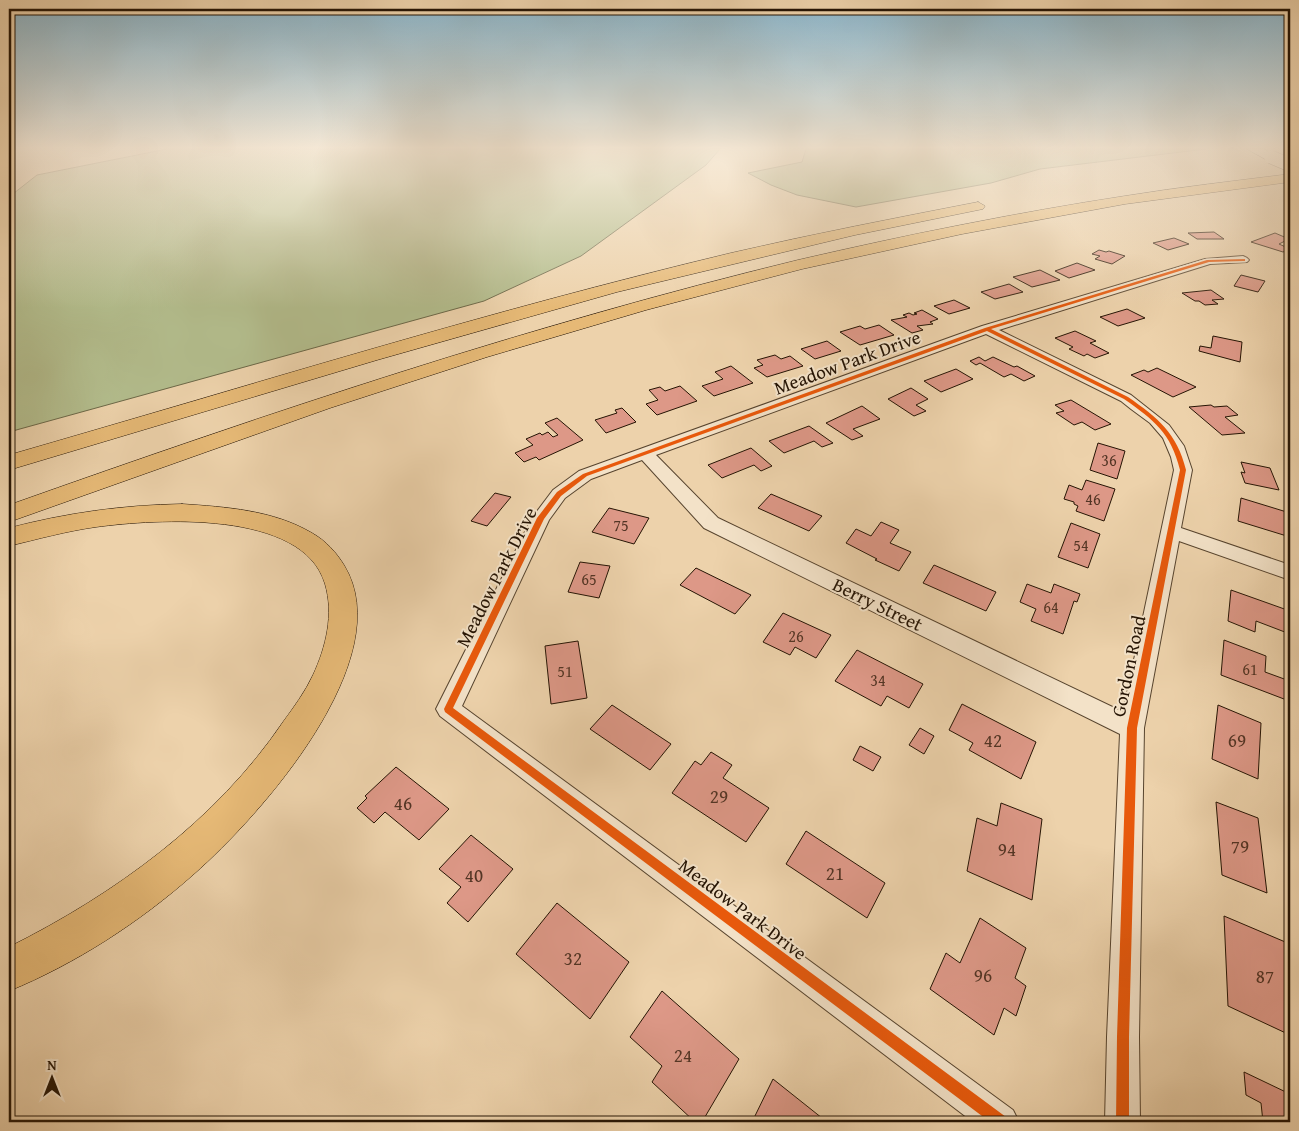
<svg xmlns="http://www.w3.org/2000/svg" width="1299" height="1131" viewBox="0 0 1299 1131" font-family="'Gentium Book Plus',serif">
<rect width="100%" height="100%" fill="#edd2ab"/>
<filter id="stains"><feTurbulence type="fractalNoise" baseFrequency=".004" numOctaves="4"/><feColorMatrix values="0 0 0 0 .2 0 0 0 0 .09 0 0 0 0 .02 0 0 0 .5 -.17"/></filter>
<radialGradient id="worn" r=".72"><stop offset=".6" stop-color="#630" stop-opacity="0"/><stop offset="1" stop-color="#630" stop-opacity=".3"/></radialGradient>
<path fill="#b3bd8d" stroke="#6c6848" d="M167,149H720L706,165L581,256L484,301L9,432V197L37,175Z
M806,149H1206L1040,169L991,183L856,207L797,195L771,185L748,173L802,162Z"/>
<path fill="#dd9887" stroke="#251404" d="M1214,232L1224,239H1197L1188,233Z
M1275,233L1289,239L1279,244L1290,249L1283,252L1251,242Z
M1174,238L1189,244L1168,250L1153,243Z
M1099,250L1106,252L1109,251L1125,256L1112,264L1095,259L1100,256L1092,254Z
M1077,263L1095,270L1069,278L1055,271Z
M1040,270L1060,280L1032,287L1013,277Z
M1241,275L1265,281L1258,292L1234,286Z
M1009,284L1023,292L995,299L981,292Z
M1211,290L1224,299L1212,300L1218,304L1205,305L1199,301H1195L1182,293Z
M954,300L970,308L949,314L934,306Z
M1127,309L1145,318L1118,326L1100,317Z
M922,310L938,319L930,322L933,324L917,326L923,330L912,333L891,320L907,317L903,315L909,313L913,315L917,314L914,313Z
M879,325L894,335L860,345L840,332L860,326L865,329Z
M1075,331L1096,341L1090,343L1109,353L1095,358L1087,354L1084,356L1069,349L1073,347L1055,338Z
M1213,336L1242,342L1240,362L1199,351L1200,346L1211,348Z
M827,341L841,351L815,359L801,349Z
M775,355L781,359L790,356L803,366L767,377L754,368L763,365L757,360Z
M979,357L985,361L993,357L1014,367L1017,366L1035,376L1024,381L1011,374L1004,377L980,363L976,365L970,361Z
M731,366L753,383L714,396L702,386L723,379L715,372Z
M1157,368L1196,387L1173,397L1131,375L1144,370L1148,372Z
M956,369L973,379L941,392L924,381Z
M680,386L697,401L657,415L646,404L658,400L649,390L660,387L665,391Z
M911,388L928,399L916,405L926,411L914,416L888,399Z
M1071,400L1111,424L1095,430L1082,422L1074,425L1056,413L1064,411L1055,405Z
M1211,405L1214,407L1227,406L1238,415L1225,417L1245,433L1222,435L1189,407Z
M862,406L880,419L853,429L863,436L852,440L826,423Z
M622,408L636,422L606,433L595,420L617,413L615,410Z
M557,418L583,440L539,460L536,457L524,462L515,453L533,445L526,439L540,433L542,435L548,432L553,437L558,435L545,423Z
M809,426L833,443L822,447L814,441L784,453L769,441Z
M1098,443L1125,451L1117,479L1090,470Z
M751,448L772,466L761,471L754,465L722,478L708,465Z
M1241,462L1270,468L1279,490L1245,483L1241,472L1245,473Z
M1086,480L1115,489L1104,521L1076,511L1078,506L1074,504V502L1064,499L1069,485L1082,490Z
M495,493L511,497L487,526L471,521Z
M771,494L822,516L809,531L758,508Z
M1241,498L1290,513V537L1238,521Z
M609,508L649,518L634,544L592,532Z
M881,522L899,530L890,543L911,552L899,571L875,560L877,559L846,543L856,529L871,536Z
M1071,523L1100,534L1088,568L1058,557Z
M580,562L610,566L599,598L568,592Z
M934,565L996,592L986,611L923,583Z
M696,568L751,595L735,614L680,585Z
M1027,584L1051,593L1054,584L1080,594L1077,602L1074,601L1063,634L1031,621L1036,609L1020,602Z
M1231,590L1290,611V634L1256,621L1255,632L1228,621Z
M783,613L831,635L816,658L795,647L790,655L763,642Z
M1224,640L1266,656L1265,672L1287,680L1286,698L1284,699L1221,675Z
M578,641L587,698L551,704L545,646Z
M857,650L923,684L909,708L887,696L881,706L835,681Z
M962,704L1036,742L1021,779L969,750L973,743L949,730Z
M612,705L671,744L650,770L590,729Z
M1218,705L1261,723L1258,779L1212,759Z
M920,728L934,736L924,754L909,745Z
M860,746L881,757L873,771L853,760Z
M711,752L732,765L723,778L769,808L746,842L672,793L695,761L701,765Z
M396,767L449,809L419,840L385,812L374,823L357,808L367,798L365,796Z
M1216,802L1258,818L1267,893L1222,875Z
M1001,803L1042,819L1032,900L967,871L977,818L997,826Z
M806,831L885,883L867,918L786,864Z
M471,835L513,869L468,922L447,903L461,887L439,869Z
M557,903L629,962L590,1019L516,954Z
M1224,916L1290,944V1035L1228,1006Z
M980,918L1026,948L1015,978L1026,986L1016,1016L1004,1008L994,1035L930,989L946,953L960,963Z
M662,991L739,1059L702,1122H695L652,1082L662,1066L630,1037Z
M1244,1072L1290,1094V1122H1263L1261,1103L1246,1095Z
M773,1079L827,1122H752Z"/>
<g fill="none" stroke-linecap="round" stroke-linejoin="round">
<defs>
<path id="street" d="M1243,256L1247,258L1249,260L1247,262L1210,264L999,330L1131,395L1169,425L1184,446L1192,470L1181,528L1290,565V580L1179,541L1144,728L1139,1037L1140,1122H1105L1107,1037L1120,734L704,528L642,460L591,479L565,498L549,520L462,706L1013,1110L1019,1122H973L440,716L436,709L532,518L553,490L579,471L982,326L1205,259ZM986,334L1121,401L1131,409L1150,423L1163,438L1171,457L1174,470L1123,712L718,518L656,455Z"/>
<path id="secondary" d="M1247,149H1264L1277,157L1275,160H1267Z"/>
<path id="highway" d="M1290,174V182L1125,204L962,234L802,269L646,310L487,357L330,408L9,522V505C268,413 530,325 798,260C906,235 1015,213 1125,196C1180,187 1235,181 1290,174Z
M978,202L985,206L983,209L855,235L617,292L377,360L9,470V455C249,386 488,311 731,253C813,234 896,218 978,202Z
M182,504C226,507 273,510 312,533C326,541 336,552 344,565C401,658 260,816 194,874C140,922 75,964 9,991V947C115,894 216,821 283,722C294,707 305,692 313,675C326,647 334,614 325,584C303,509 156,519 96,527C67,531 38,539 9,546V528C66,513 123,505 182,504Z"/>
</defs>
<use href="#street" stroke="#57442e" stroke-width="2"/>
<use href="#secondary" stroke="#251404" stroke-width="1"/>
<use href="#highway" stroke="#251404" stroke-width="1"/>
<use href="#street" fill="#f3e2c8" fill-rule="evenodd"/>
<use href="#secondary" fill="#f3e2c8" fill-rule="evenodd"/>
<use href="#highway" fill="#e6b976" fill-rule="evenodd"/>
<defs>
<path id="secondary-bridge" d="M1271,157L1290,165"/>
</defs>
<use href="#secondary-bridge" stroke="#251404" stroke-width="14" stroke-linecap="butt"/>
<use href="#secondary-bridge" stroke="#f3e2c8" stroke-width="13"/>
<defs>
<path id="cycleway" d="M1245,259V261H1243L1209,262L991,329L1128,397C1158,418 1177,433 1186,470L1137,728L1129,1037V1122H1116L1117,1037L1127,728L1180,470C1171,433 1154,420 1124,399L987,331L587,476L561,496L544,519L453,708L1006,1117L1007,1122H990L445,712L444,709L537,518L557,492L583,474L985,328L1207,260Z"/>
</defs>
<use href="#cycleway" stroke="#f3e2c8" stroke-width="3"/>
<use href="#cycleway" fill="#e8590c" fill-rule="evenodd"/>
</g>
<linearGradient id="sky" x2="0" y2="1"><stop stop-color="#89b6cd"/><stop offset="0.48" stop-color="#f7ebd9"/><stop offset="1" stop-color="#f7ebd9" stop-opacity="0"/></linearGradient>
<rect width="1299" height="308" fill="url(#sky)"/>
<g text-anchor="middle" dominant-baseline="central" stroke-width="4" stroke-linejoin="round" paint-order="stroke">
<g font-size="16" fill="#533525">
<text x="1109" y="460">36</text>
<text x="1093" y="499">46</text>
<text x="621" y="525">75</text>
<text x="1081" y="545">54</text>
<text x="589" y="579">65</text>
<text x="1051" y="607">64</text>
<text x="796" y="636">26</text>
<text x="1250" y="669">61</text>
<text x="565" y="671">51</text>
<text x="878" y="680">34</text>
</g>
<g font-size="19" fill="#251404" stroke="#f3e2c8">
<text transform="translate(847 362) rotate(-20)">Meadow Park Drive</text>
<text transform="translate(496 577) rotate(-63)">Meadow Park Drive</text>
<text transform="translate(878 604) rotate(26)">Berry Street</text>
<text transform="translate(1128 666) rotate(-78)">Gordon Road</text>
<text transform="translate(743 909) rotate(37)">Meadow Park Drive</text>
</g>
<g font-size="19" fill="#533525">
<text x="993" y="740">42</text>
<text x="1237" y="740">69</text>
<text x="719" y="796">29</text>
<text x="403" y="803">46</text>
<text x="1240" y="846">79</text>
<text x="1007" y="849">94</text>
<text x="835" y="873">21</text>
<text x="474" y="875">40</text>
<text x="573" y="958">32</text>
<text x="983" y="975">96</text>
<text x="1265" y="976">87</text>
<text x="683" y="1055">24</text>
</g>
</g>
<rect width="1299" height="1131" fill="none" stroke="#edd2ab" stroke-width="30"/>
<rect x="10" y="10" width="1279" height="1111" fill="none" stroke="#251404" stroke-width="2.5"/>
<rect x="15" y="15" width="1269" height="1101" fill="none" stroke="#251404"/>
<g transform="translate(52 1078)" stroke="#f3e2c8" stroke-width="4" paint-order="stroke">
<path d="M0-4L9 19L0 12L-9 19Z" fill="#251404"/>
<text y="-8" font-size="14" font-weight="bold" text-anchor="middle" fill="#251404">N</text>
</g>
<rect width="100%" height="100%" filter="url(#stains)"/>
<rect width="100%" height="100%" fill="url(#worn)"/>
</svg>
